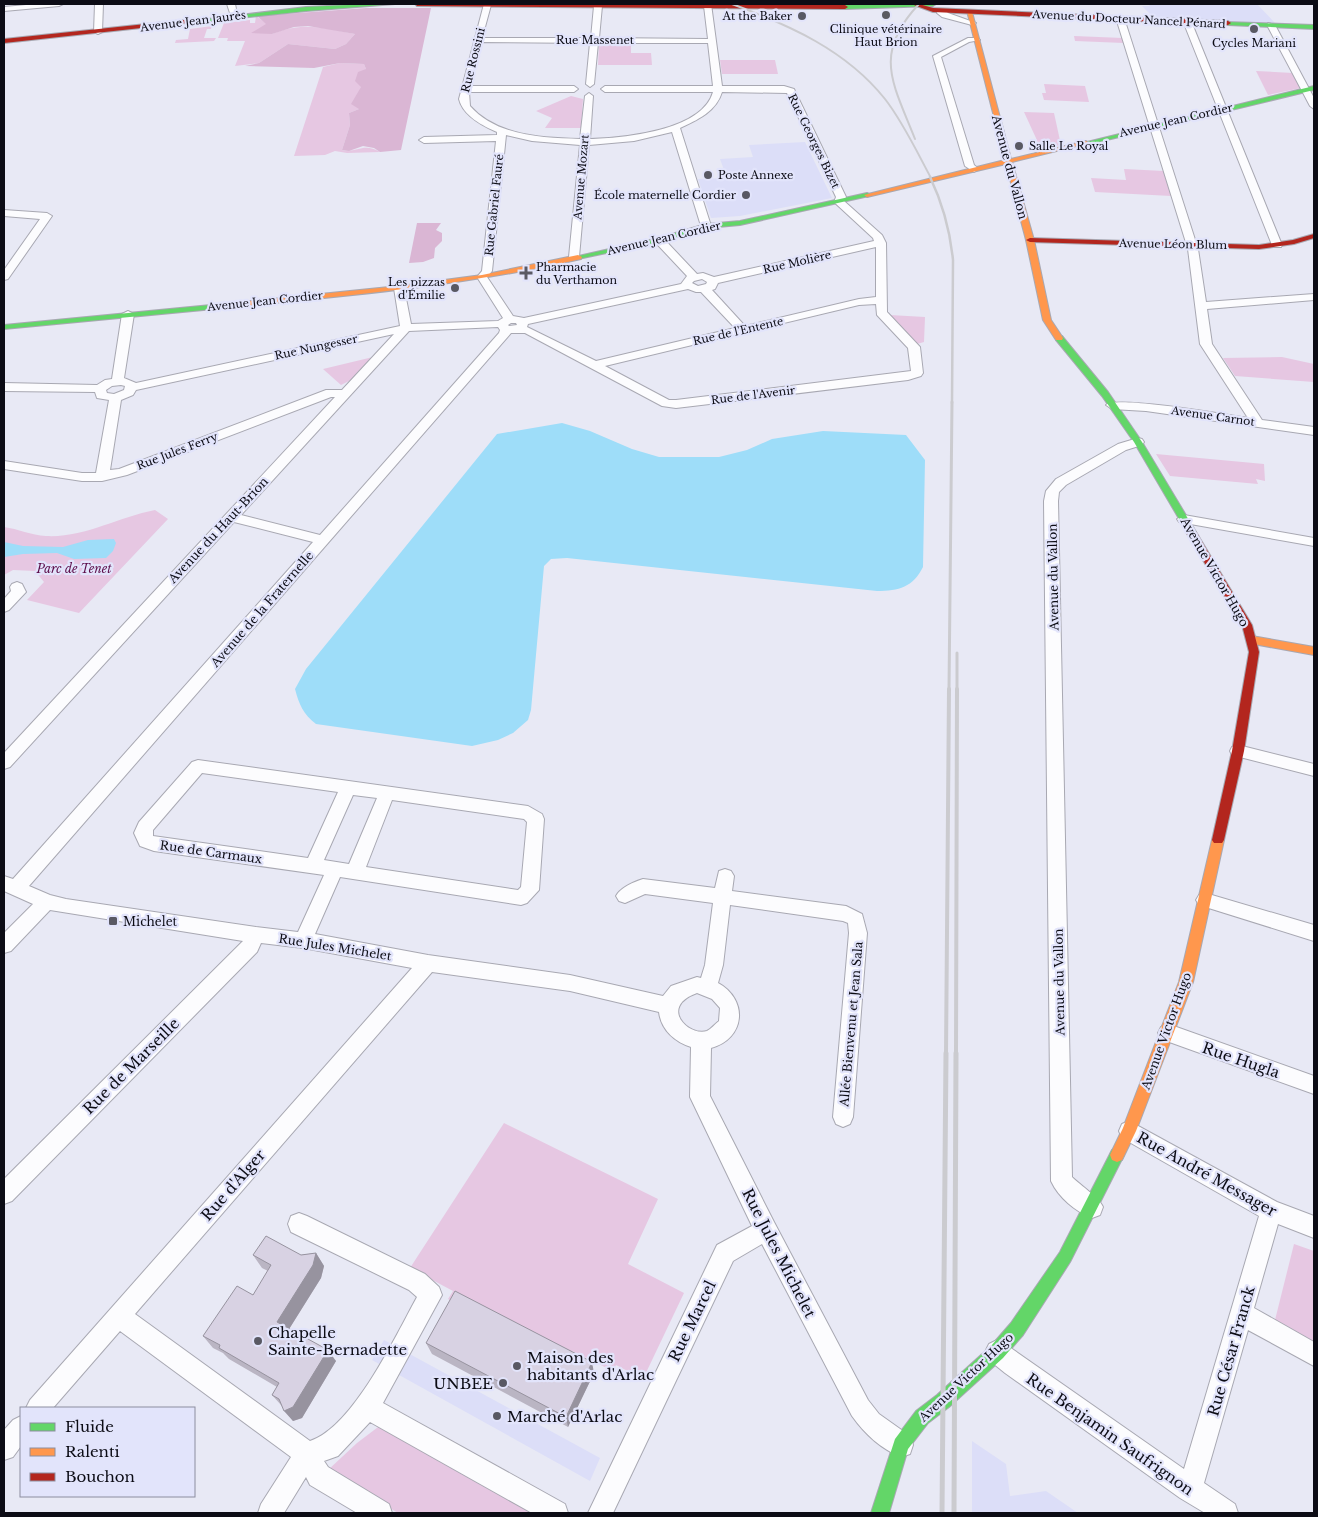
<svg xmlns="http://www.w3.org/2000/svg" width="1318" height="1517" viewBox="0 0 1318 1517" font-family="'Libre Baskerville',serif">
<rect width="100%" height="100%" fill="#e8e9f5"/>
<path fill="#dcdef8" d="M1148,4H1257L1275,23L1200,20L1198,18H1154L1142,6H1150Z
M805,142L832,198L740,216L711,218L698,179L727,178L720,159L753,157L749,145Z
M384,1340L600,1458L590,1481L372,1360Z
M972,1441L1006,1464L1010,1496L1046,1491L1078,1513H972Z"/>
<path fill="#e6c7e2" d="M256,16L267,24L272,34C302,21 325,28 355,34L346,44L335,49L288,44L259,63L235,66L245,41H227L228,38H218L224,23L250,20V23H255Z
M212,26L211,29H207L204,38H216L214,41L175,43L176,40L188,39L190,29Z
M1074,36L1123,38L1124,43L1075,41Z
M604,42L631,43V53H651L652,65H598L599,44Z
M720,60H775L778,74H722Z
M340,63L364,64L366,69L361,86L359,109L349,113L350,125L342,150C357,153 364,142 380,152L347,153L335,151L325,155L294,156L323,67Z
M1256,71L1293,73L1301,88L1268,95Z
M1044,84L1085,86L1089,102L1044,100L1042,93H1046Z
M571,96L583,99L581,128H545L552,118L536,111Z
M1024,112L1054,113L1061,145L1041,149Z
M1124,169L1164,171L1171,196L1095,192L1091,178L1126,180Z
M890,315L925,317L924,342L917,344Z
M373,357L351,380L341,385L323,369Z
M1282,357L1314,364V382L1235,376L1223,358Z
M1156,454L1264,464L1265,481L1256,479L1258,484L1170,476Z
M155,510L168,519L79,613L27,600L44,582L35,571L13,570L4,575V527C18,529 31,535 46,536C84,538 118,517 155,510Z
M504,1123L658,1199L628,1264L684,1293L643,1379L616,1365L613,1371L572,1351L568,1360L448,1299L453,1291L410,1268Z
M1294,1244L1314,1251V1342L1275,1320Z
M386,1421L548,1513H398L328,1470L357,1443Z"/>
<path fill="#dab6d4" d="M366,8H431L401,150L380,152L374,148L363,146L349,151L342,150L350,125L349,113L359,109L351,104L361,87L355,81L358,72L366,69L364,64L340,63L314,68L245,66L259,63L288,44L335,49L346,44L355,34L308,26L294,27L272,34L251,33L266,24L257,16Z
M417,223H441L436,230L442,233V241L435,248L434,258L423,262L409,263Z"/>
<path fill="#9eddf9" d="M562,423L590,431L632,449L659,457H719L747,450L772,439L823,431L906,435L925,460L923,567C913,587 899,591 877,591L567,558L551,559L544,566L531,710L528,720L513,733L498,740L472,746L316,724C303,714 299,704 295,689L306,669L497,434Z
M114,539L116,543L113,551L106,558L74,559L57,553L23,554L4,557V542L23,546L63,547L88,540Z"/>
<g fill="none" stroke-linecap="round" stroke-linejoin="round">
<defs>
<path id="street" d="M37,4H63L59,6L4,11V7Z
M95,4H103L102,32L98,34L94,32Z
M227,4H235L238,19H232Z
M484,4L491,5L482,38H591L594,6L598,4L602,6L599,38L708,39L704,6L711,4L722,86H784L794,89L846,197L844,201L882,235L886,243L887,312L920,347L923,373L921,376L908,380L676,408L662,406L525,333H511L29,886L50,895L66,899L256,927L298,932L324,875L154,851L140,846L134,833L139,822L192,762L198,760L528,806L542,814L544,819L539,890L527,903L521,905L340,877L315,934L428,955L570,975L663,996L671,986L697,977L701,978L705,965L713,903L645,894L625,903L619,901L616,896C621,887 634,882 643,879L715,888L719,871L725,869L731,871L734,876L732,891L846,906L862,914L867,933L853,1117L850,1124L843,1127L836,1124L833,1117L849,933L848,923L843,921L730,905L723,965L718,983C749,1000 745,1039 711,1048L710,1096L774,1222L868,1400L879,1414L910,1436L913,1445L910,1454L901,1457C881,1449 864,1433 852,1416L762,1244L733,1261L613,1513H588L717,1245L752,1226L690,1097L691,1047C675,1042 661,1030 659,1012L570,991L432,972L135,1314L310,1441C353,1427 395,1337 417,1297L409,1290L291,1232L288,1224L291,1216L299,1213L307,1216L425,1274L439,1287L442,1295L383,1403L565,1504L568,1513H532L370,1422L338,1456L324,1461L328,1467L389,1504L392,1513H357L310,1485L306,1477L284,1513H258L261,1504L291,1457L120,1331L53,1408H26L30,1400L412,968L303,948L261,943L257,952L12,1201L4,1204V1179L243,941L50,910L11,951L4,953V933L33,904L4,891V876L13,879L313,542L234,522L10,767L4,769V753L335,397H331L127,475L102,481H82L4,469V461L82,473H96L109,400L97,398L95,392L4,391V383L97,385L105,380L112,379L122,314L128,311L134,314L124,378L136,383L400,326L394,288L399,285L404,288L411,324L498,321L503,318L477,277L482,271L496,141L424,143L419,140L424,137L497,135V132C483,126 463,116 459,99ZM481,42L590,43L586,84L590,87L594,84L598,43H708L713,86H605L601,89L605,92H713C702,131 623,138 590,139L593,96L589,93L585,96L580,139C543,138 496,136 470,106L469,92H574L578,89L574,86H470ZM722,92L787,93L836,197L834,202L873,238L874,241L714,277L703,273L697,274L663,238H655L654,240L655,242L687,276L681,284L524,318L513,316L487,277L492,271L506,135L532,141L580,145L569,257L574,260L579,257L589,145L634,141L672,132L701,226L706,229L710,228L711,226L680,128C697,120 716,112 722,92ZM876,247V297L859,299L745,326L712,290L715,289L718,283ZM702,279L707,282L706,284L698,286L692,283L694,281ZM688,289L696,292H701L735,328L596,361L527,327L528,324ZM876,304L877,315L908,348L911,371L676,400H669L605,366L859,305ZM511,323H516L517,325L509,326L508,325ZM498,327L500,330L499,333L320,535L241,515L409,331ZM394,334L342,390H326L119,469L110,470L121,400L133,395L136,390ZM121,385L125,386L124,390L114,394L107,393L106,390L112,386ZM202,773L338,792L308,858L153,836V830ZM353,795L377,798L349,864L324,860ZM392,800L524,819L527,822L521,887L518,890L366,867ZM697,993L712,999L720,1008L719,1021C715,1024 711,1029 707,1031C689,1037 658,1007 697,993Z
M938,9H944L948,13L976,23L972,25L942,17L937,13Z
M1117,16L1124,18L1198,249L1206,302L1314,294V300L1207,309L1212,344L1262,420L1314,427V435L1146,411L1112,409L1106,405C1115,395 1229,415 1248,418L1200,344L1188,249L1116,18Z
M1184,19L1191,21L1282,245L1281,247H1273L1272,245L1183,21Z
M1268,23L1275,25L1314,98V109L1310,106L1267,25Z
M968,38H976L980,40L969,42L941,57L974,165L979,169L974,172L965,166L933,56Z
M4,210L47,213L52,216L8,279L4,280V270L40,219L4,216Z
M1138,438L1142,439L1144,442L1142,445L1126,450L1066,485L1059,492L1058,501L1072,1177C1081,1186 1099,1197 1103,1207L1100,1215L1092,1218C1075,1211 1059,1198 1051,1181L1044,501L1046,491L1056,479L1118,444Z
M1184,515L1314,538V546L1179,522L1177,519Z
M17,582L22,584L26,592L9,610L4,612V599L11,591L10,587L12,584Z
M1238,745L1314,764V776L1232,755L1230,751L1232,747Z
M1205,893L1314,925V941L1199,905L1196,900L1199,895Z
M1168,1024L1314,1076V1094L1161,1039L1158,1033L1161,1027Z
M1129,1121L1277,1202L1314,1216V1238L1278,1224L1254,1308L1314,1342V1366L1248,1330L1204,1483L1235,1504L1238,1513H1205L1180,1498L1005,1373L989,1360L985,1352L989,1344L997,1340L1005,1344L1184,1469L1259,1216L1122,1138L1119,1131L1122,1124Z
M21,1416V1446L13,1457L4,1460V1430L13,1420Z"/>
<path id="fast" d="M369,4H395L306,11L203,22L200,20L306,7Z
M894,4H936L933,6L845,9L842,7L845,5Z
M1226,22L1314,25V29L1228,25Z
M1314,86V90L1086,145L1083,143Z
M867,193L869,194V196L740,225L707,228L659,242L578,259L574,257L658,238L706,224L740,221Z
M211,305L215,307L214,309L4,329V325Z
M1056,336H1062L1108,392L1142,442L1196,532L1194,534H1188L1134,442L1102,396L1056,340Z
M1117,1148L1122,1150L1124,1155L1070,1262L1023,1335L1003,1358L949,1407L928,1423L908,1449L889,1513H871L895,1439L916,1411L937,1395L991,1346L1011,1323L1060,1252L1112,1150Z"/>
<path id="slow" d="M967,11L972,12L1011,159L1086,141L1089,143L1012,162L1034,240L1051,320L1063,338L1062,340H1056L1043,320L1026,240L1006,164L867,197L864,195L1005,160Z
M578,255L582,257L581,259C459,287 335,297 211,309L207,307L211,305L399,286L482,275Z
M1252,636L1314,647V655L1248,643L1247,640L1248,637Z
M1218,835L1222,837L1224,840L1193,982L1136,1131L1122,1160L1117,1162L1112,1160L1110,1155L1123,1128L1179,982L1212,840L1214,837Z"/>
<path id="jam" d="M415,4L845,5L848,7L845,9L417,6Z
M911,4H919L933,8L1228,21L1231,23L1228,25L933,12Z
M203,18L205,21L4,43V39Z
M1314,234V238L1294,244L1259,249L1030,242L1026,240L1030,238L1259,245L1293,240Z
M1191,529L1196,532L1252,625L1259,652L1244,751L1224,840L1222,843H1214L1212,840L1232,751L1249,652L1242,625L1186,532Z"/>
</defs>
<use href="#street" stroke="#a8a8b2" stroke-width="2"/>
<use href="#fast" stroke="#a8a8b2" stroke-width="2"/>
<use href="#slow" stroke="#a8a8b2" stroke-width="2"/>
<use href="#jam" stroke="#a8a8b2" stroke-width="2"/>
<use href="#street" fill="#fcfcfe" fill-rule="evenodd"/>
<use href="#fast" fill="#63d668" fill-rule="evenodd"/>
<use href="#slow" fill="#ff974d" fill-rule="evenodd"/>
<use href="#jam" fill="#b3261e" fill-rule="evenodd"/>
<path stroke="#cbcbcf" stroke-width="2" d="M732,4C789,25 846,50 885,99C903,122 917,152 931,178
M915,139C893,83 872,54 919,4"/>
<path stroke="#cbcbcf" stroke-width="2.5" d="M930,177C943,204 950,230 953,260L952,403"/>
<path stroke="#cbcbcf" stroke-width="3" d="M949,690L952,402
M957,690V653"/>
<path stroke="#cbcbcf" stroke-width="4" d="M946,1054L949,689
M956,1054L957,689"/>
<path stroke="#cbcbcf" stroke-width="5" d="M942,1513L946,1053
M954,1513L956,1053"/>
</g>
<path fill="#bab5c3" d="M316,1253L324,1266L321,1278L289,1329L336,1361L302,1418L293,1421L281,1405L272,1395L277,1387L229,1359L223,1353L213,1348L203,1336L253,1295L268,1271L262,1268L253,1255H301Z
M426,1343L594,1373L568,1427L432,1354Z"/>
<path fill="#97939f" d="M316,1253L324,1266L321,1278L286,1334L277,1322Z
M328,1350L336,1361L302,1418L293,1421L284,1411Z
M592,1362L594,1373L568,1427L566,1417Z"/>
<path fill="#d8d2e3" stroke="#97939f" d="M266,1236L301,1255L316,1253L313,1265L277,1322L328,1350L293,1407L284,1411L279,1399L272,1395L279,1383L219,1348L220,1345L203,1336L237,1286L253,1295L271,1265L253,1255Z
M455,1291L592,1362L566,1417L426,1343Z"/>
<g fill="#595963" stroke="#e2e4fb" stroke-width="2">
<circle cx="886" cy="15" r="5"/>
<circle cx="802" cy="16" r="5"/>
<circle cx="1254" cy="29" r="5"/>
<circle cx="1019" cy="146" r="5"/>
<circle cx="708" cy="175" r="5"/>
<circle cx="746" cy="195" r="5"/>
<path d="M523.5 265.5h5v5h5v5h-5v5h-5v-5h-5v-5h5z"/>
<circle cx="455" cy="288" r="5"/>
<rect x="108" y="916" width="10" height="10" rx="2.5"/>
<circle cx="258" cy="1341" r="5"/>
<circle cx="517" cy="1366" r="5"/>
<circle cx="503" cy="1383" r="5"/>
<circle cx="497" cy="1416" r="5"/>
</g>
<g text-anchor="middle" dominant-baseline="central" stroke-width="4.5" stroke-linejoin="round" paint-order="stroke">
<g font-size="11" fill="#0c0c15" stroke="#e2e4fb" text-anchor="end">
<text x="792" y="16">At the Baker</text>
<text x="886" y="29" text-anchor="middle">Clinique vétérinaire<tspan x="886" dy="13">Haut Brion</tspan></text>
<text x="1254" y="43" text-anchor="middle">Cycles Mariani</text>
<text x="1029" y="146" text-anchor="start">Salle Le Royal</text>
<text x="718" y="175" text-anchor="start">Poste Annexe</text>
<text x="736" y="195">École maternelle Cordier</text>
<text x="536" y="267" text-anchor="start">Pharmacie<tspan x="536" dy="13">du Verthamon</tspan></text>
<text x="445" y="282">Les pizzas<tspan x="445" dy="13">d'Émilie</tspan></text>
</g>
<g font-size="11" fill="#0c0c15" stroke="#e2e4fb">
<text transform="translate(1129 19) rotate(3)">Avenue du Docteur Nancel Pénard</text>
<text transform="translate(193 21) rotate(-7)">Avenue Jean Jaurès</text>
<text x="595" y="40">Rue Massenet</text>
<text transform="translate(473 60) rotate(-76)">Rue Rossini</text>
<text transform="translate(1176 120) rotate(-13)">Avenue Jean Cordier</text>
<text transform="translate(814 141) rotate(64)">Rue Georges Bizet</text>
<text transform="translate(581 177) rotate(-85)">Avenue Mozart</text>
<text transform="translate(494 205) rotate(-84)">Rue Gabriel Fauré</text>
<text transform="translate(664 238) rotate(-13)">Avenue Jean Cordier</text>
<text transform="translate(1173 244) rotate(1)">Avenue Léon Blum</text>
<text transform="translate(797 262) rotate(-13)">Rue Molière</text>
<text transform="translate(265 301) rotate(-6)">Avenue Jean Cordier</text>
<text transform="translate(738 331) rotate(-13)">Rue de l'Entente</text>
<text transform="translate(316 347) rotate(-12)">Rue Nungesser</text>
<text transform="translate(753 395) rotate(-7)">Rue de l'Avenir</text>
<text transform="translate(1213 416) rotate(8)">Avenue Carnot</text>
<text transform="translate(177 451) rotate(-21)">Rue Jules Ferry</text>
</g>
<g font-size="12" fill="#0c0c15" stroke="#e2e4fb">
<text transform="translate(1010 167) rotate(75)">Avenue du Vallon</text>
<text transform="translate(218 530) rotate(-47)">Avenue du Haut-Brion</text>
<text transform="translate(1215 572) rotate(60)">Avenue Victor Hugo</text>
<text transform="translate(1053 577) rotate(-91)">Avenue du Vallon</text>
<text transform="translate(262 609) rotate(-49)">Avenue de la Fraternelle</text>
<text transform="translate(211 852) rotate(8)">Rue de Carmaux</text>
<text transform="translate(335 947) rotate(9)">Rue Jules Michelet</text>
<text transform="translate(1059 982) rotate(-91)">Avenue du Vallon</text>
<text transform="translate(851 1024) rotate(-85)">Allée Bienvenu et Jean Sala</text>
<text transform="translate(1166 1031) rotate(-70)">Avenue Victor Hugo</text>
<text transform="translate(966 1377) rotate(-43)">Avenue Victor Hugo</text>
</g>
<g font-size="12" font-style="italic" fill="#5c0d4a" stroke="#e2e4fb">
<text x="74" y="568">Parc de Tenet</text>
</g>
<g font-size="12" fill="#0c0c15" stroke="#e2e4fb" text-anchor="start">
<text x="123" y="921">Michelet</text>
</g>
<g font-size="15" fill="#0c0c15" stroke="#e2e4fb">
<text transform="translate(1241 1060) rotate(19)">Rue Hugla</text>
<text transform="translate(131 1066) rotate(-45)">Rue de Marseille</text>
<text transform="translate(1207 1174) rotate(29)">Rue André Messager</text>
<text transform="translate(233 1185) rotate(-49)">Rue d'Alger</text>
<text transform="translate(779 1253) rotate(63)">Rue Jules Michelet</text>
<text transform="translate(692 1321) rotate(-64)">Rue Marcel</text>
<text transform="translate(1231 1351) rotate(-74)">Rue César Franck</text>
<text transform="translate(1110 1434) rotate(35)">Rue Benjamin Saufrignon</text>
</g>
<g font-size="15" fill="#0c0c15" stroke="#e2e4fb" text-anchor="start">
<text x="268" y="1332">Chapelle<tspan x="268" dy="17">Sainte-Bernadette</tspan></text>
<text x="527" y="1357">Maison des<tspan x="527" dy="17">habitants d'Arlac</tspan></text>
<text x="493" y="1383" text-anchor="end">UNBEE</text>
<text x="507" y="1416">Marché d'Arlac</text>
</g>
</g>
<rect width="1318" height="1517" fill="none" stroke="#0c0c15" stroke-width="10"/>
<rect x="20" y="1407" width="175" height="90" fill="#e2e4fb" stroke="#8c8e9f"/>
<rect x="30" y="1423" width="25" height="8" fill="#63d668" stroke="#8c8e9f"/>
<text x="65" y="1432" font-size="15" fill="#0c0c15">Fluide</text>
<rect x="30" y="1448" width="25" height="8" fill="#ff974d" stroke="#8c8e9f"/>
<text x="65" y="1457" font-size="15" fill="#0c0c15">Ralenti</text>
<rect x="30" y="1473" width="25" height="8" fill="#b3261e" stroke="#8c8e9f"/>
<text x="65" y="1482" font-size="15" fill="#0c0c15">Bouchon</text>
</svg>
